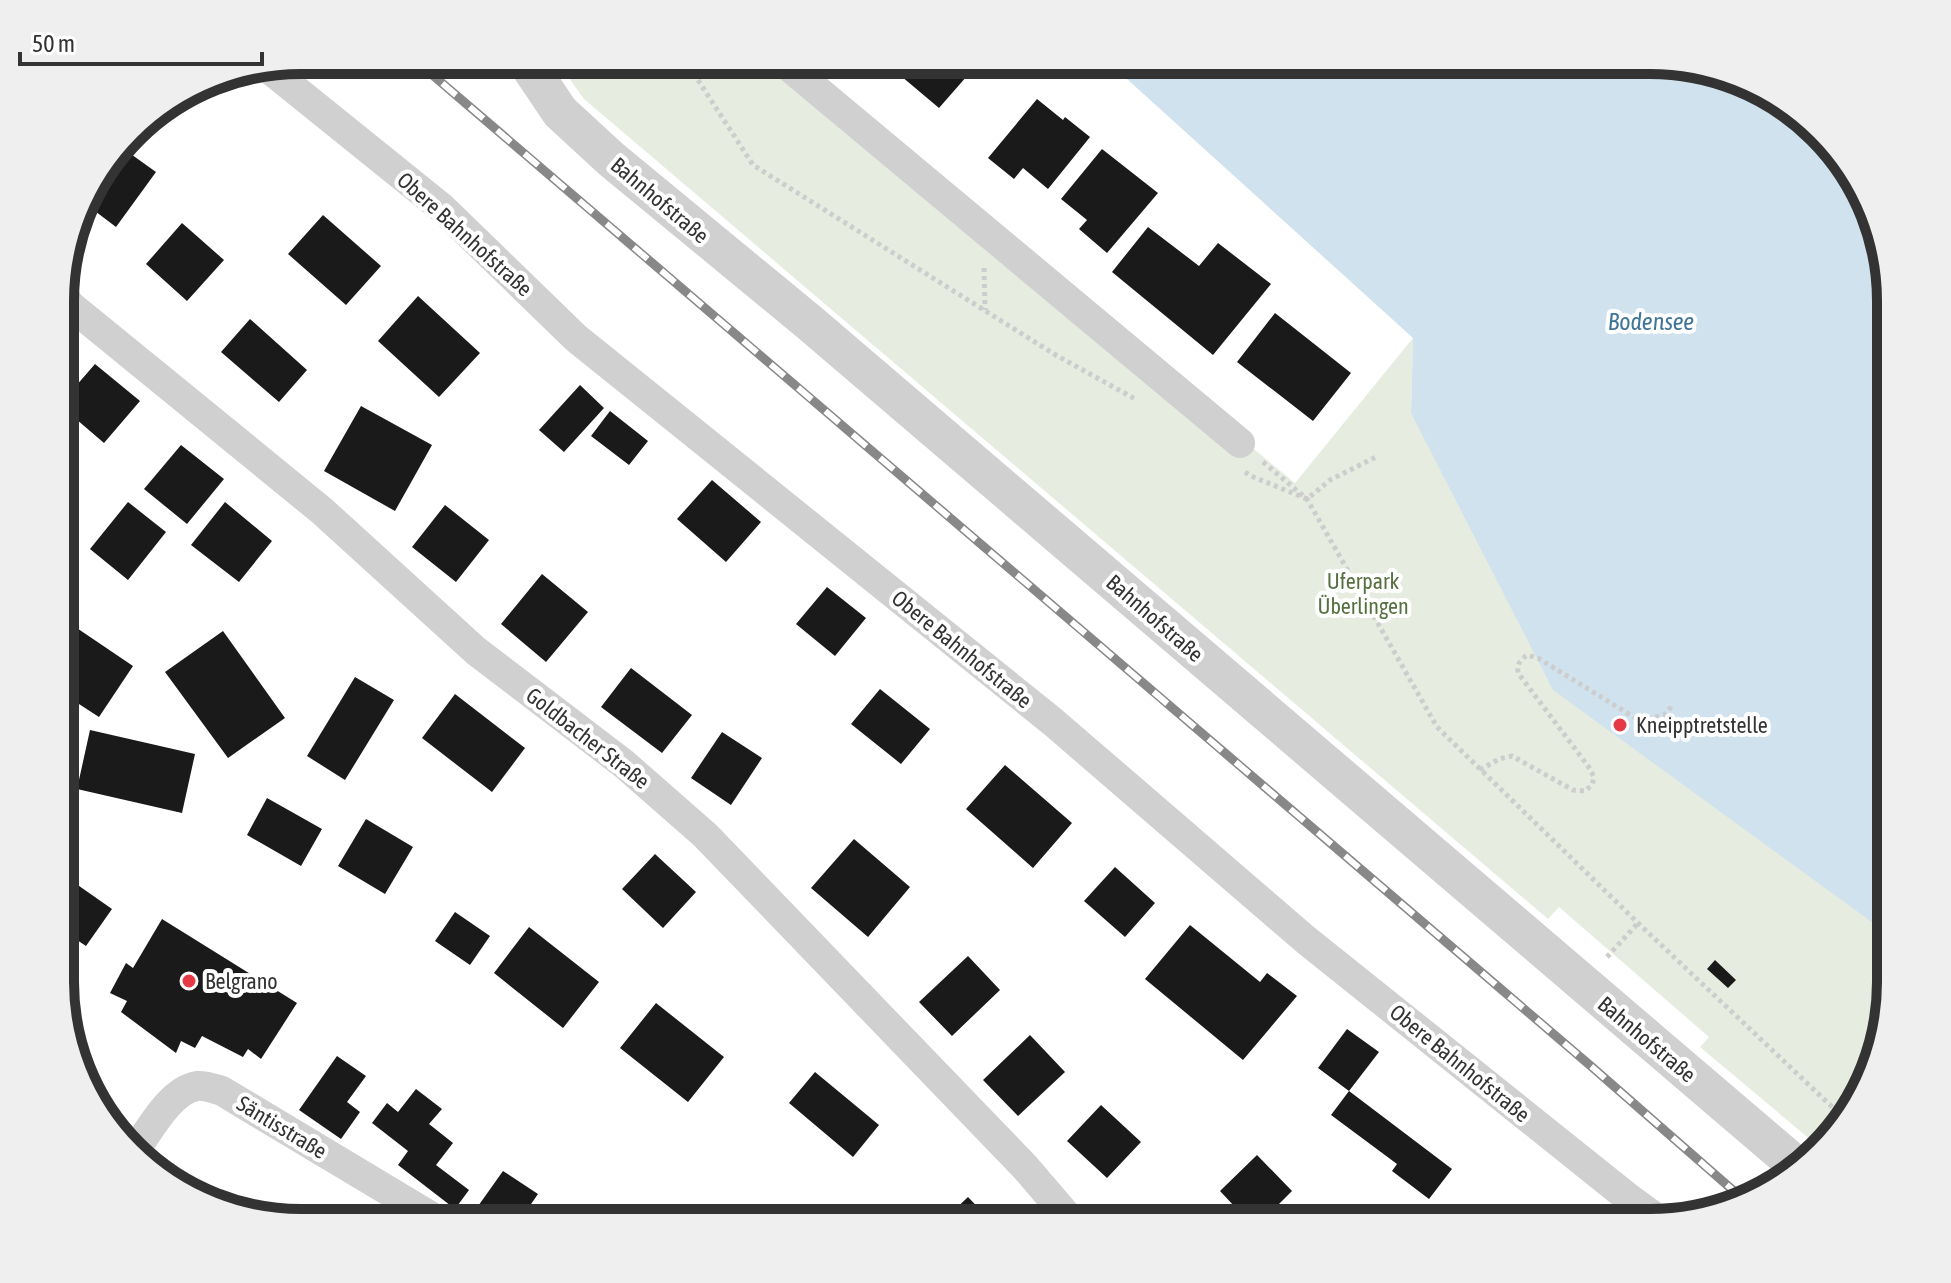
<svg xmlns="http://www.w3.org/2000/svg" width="1951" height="1283" viewBox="0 0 1951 1283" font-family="'Asap Condensed',sans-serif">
<rect width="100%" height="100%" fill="#fff"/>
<path fill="#e6ecdf" d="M556,60H781L1295,483L1413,338L1411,413L1891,933V997L1850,1116L1818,1146L1700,1047L1709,1037L1559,907L1548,919L584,99Z"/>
<path fill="#cfe2ee" d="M1106,60H1650L1727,73L1784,101L1859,181L1891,286V936L1553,690L1411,413L1413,338Z"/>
<path fill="#1a1a1a" d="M882,60H965L974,68L939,108Z
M1037,99L1063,120L1065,117L1090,137L1048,189L1023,168L1014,179L988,158Z
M121,147L156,172L116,227L83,202L85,194Z
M1102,149L1158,193L1107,253L1079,229L1087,220L1061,199Z
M323,215L381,266L346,305L288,254Z
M182,223L224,260L187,301L146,264Z
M1148,227L1199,266L1218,243L1271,284L1213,355L1112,272Z
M418,296L480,353L439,397L378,341Z
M1275,313L1351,373L1313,421L1237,362Z
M250,319L307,370L279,402L221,352Z
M95,364L140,401L104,443L62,407V402Z
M580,385L604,408L564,452L539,430Z
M361,406L432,445L395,511L324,471Z
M610,411L648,441L629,465L591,436Z
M62,444L74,454L62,468Z
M181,445L224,479L187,524L144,489Z
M712,480L761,522L726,562L677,519Z
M128,502L166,532L128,580L90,549Z
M225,502L272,541L239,582L191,545Z
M445,505L489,540L456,582L412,547Z
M542,574L588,612L546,662L501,624Z
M827,587L866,618L835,656L796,624Z
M62,618L133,666L99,717L62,693Z
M223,631L285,718L228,758L165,672Z
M631,668L692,715L662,753L601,707Z
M355,677L394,700L345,780L307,756Z
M880,689L930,729L901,764L851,724Z
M455,694L525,748L492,792L422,738Z
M90,730L195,754L182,813L77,789Z
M722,732L762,758L731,805L691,778Z
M1005,765L1072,823L1033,868L966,809Z
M267,798L322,829L301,866L247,835Z
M366,819L413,847L385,894L338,866Z
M854,839L910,887L868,937L811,888Z
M655,854L696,892L663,928L622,889Z
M1115,867L1155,903L1125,937L1084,901Z
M62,874L112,909L86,946L62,930Z
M455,912L490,936L470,965L435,941Z
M162,919L297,1003L261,1059L248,1049L243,1057L202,1036L195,1048L181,1041L176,1053L121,1012L127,1001L110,993L126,963L133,968Z
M1190,925L1260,982L1267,973L1297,996L1243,1060L1145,979Z
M529,927L599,982L563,1028L494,973Z
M968,956L1000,990L952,1036L919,1002Z
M1715,960L1736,980L1728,988L1707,969Z
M656,1003L724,1057L688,1102L620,1048Z
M1347,1029L1379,1052L1349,1091L1318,1068Z
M1030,1035L1065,1072L1018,1116L983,1080Z
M337,1056L366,1076L347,1102L360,1112L341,1139L299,1110Z
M815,1072L879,1125L853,1157L789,1103Z
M416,1089L442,1109L429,1124L453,1143L436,1165L469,1190L455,1209L398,1165L408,1151L372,1123L387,1103L398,1112Z
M1349,1091L1452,1169L1429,1199L1392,1171L1397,1164L1331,1115Z
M1101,1105L1141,1142L1107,1178L1067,1141Z
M1257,1155L1292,1191L1260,1223H1250L1220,1191Z
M503,1171L538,1194L518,1223H481L471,1216Z
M968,1197L993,1223H950L946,1218Z
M1322,1211L1336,1223H1312Z"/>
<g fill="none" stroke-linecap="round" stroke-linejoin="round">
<path stroke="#cdcdcd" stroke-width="5" stroke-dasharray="4 4" stroke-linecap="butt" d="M685,60L753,165L1054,354L1137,400
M984,268L985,310
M1263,462L1307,499L1437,727L1638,923L1846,1120
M1245,472L1251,476L1307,499L1330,480L1376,457
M1480,770L1499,759L1512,756L1573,790L1585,791L1592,785L1594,777L1588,766L1518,673C1517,664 1520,660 1527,655L1538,658L1640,721L1664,715L1673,705
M1607,957L1638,923"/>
<path stroke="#d0d0d0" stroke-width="30" d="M781,60L1240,443
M267,67L442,208L576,338L1053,722L1306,940L1626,1196L1663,1223
M62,296L71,306L321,510L476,651L624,764L705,835L1025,1167L1073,1223
M136,1149C150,1129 171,1090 197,1086C205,1085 215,1089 222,1091L442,1223"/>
<path stroke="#d0d0d0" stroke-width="38" d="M525,60L560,112L611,159L810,323L1797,1166"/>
<defs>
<path id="rail" d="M415,60L1592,1067L1743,1199"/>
</defs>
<use href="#rail" stroke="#888" stroke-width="9"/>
<use href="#rail" stroke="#fff" stroke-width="6" stroke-dasharray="18" stroke-linecap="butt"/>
</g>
<g fill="#e63946" stroke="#fff" stroke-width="3">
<circle cx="1620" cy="725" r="8"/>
<circle cx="189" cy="981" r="8"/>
</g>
<g text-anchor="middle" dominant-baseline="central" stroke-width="8" stroke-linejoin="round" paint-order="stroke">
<g font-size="22" fill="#333" stroke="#fff">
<text transform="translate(660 200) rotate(40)">Bahnhofstraße</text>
<text transform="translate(465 234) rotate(42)">Obere Bahnhofstraße</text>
<text transform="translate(1155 618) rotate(41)">Bahnhofstraße</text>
<text transform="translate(962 649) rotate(39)">Obere Bahnhofstraße</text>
<text transform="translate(588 738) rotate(38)">Goldbacher Straße</text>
<text transform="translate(1647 1039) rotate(40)">Bahnhofstraße</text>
<text transform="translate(1460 1063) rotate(39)">Obere Bahnhofstraße</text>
<text transform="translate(282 1127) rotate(31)">Säntisstraße</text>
</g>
<g font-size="22" fill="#56703f" stroke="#fff">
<text x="1363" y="581">Uferpark<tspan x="1363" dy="25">Überlingen</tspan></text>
</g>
<g font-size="22" fill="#333" stroke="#fff" text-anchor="start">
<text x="1636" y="725">Kneipptretstelle</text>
<text x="205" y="981">Belgrano</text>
</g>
<g font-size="24" font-style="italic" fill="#3f7597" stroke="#fff">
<text x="1651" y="321">Bodensee</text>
</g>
</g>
<path d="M0 0H1951V1283H0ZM301 74H1650A227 227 0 0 1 1877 301V982A227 227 0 0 1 1650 1209H301A227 227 0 0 1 74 982V301A227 227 0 0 1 301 74Z" fill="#efefef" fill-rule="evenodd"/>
<path fill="none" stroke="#333" stroke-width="10" d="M301 74H1650A227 227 0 0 1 1877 301V982A227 227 0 0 1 1650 1209H301A227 227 0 0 1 74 982V301A227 227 0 0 1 301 74Z"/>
<path d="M20 52v12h242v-12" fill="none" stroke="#333333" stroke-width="4"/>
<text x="32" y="52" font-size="24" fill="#333333" stroke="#ffffff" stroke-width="6" paint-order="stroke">50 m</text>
</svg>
